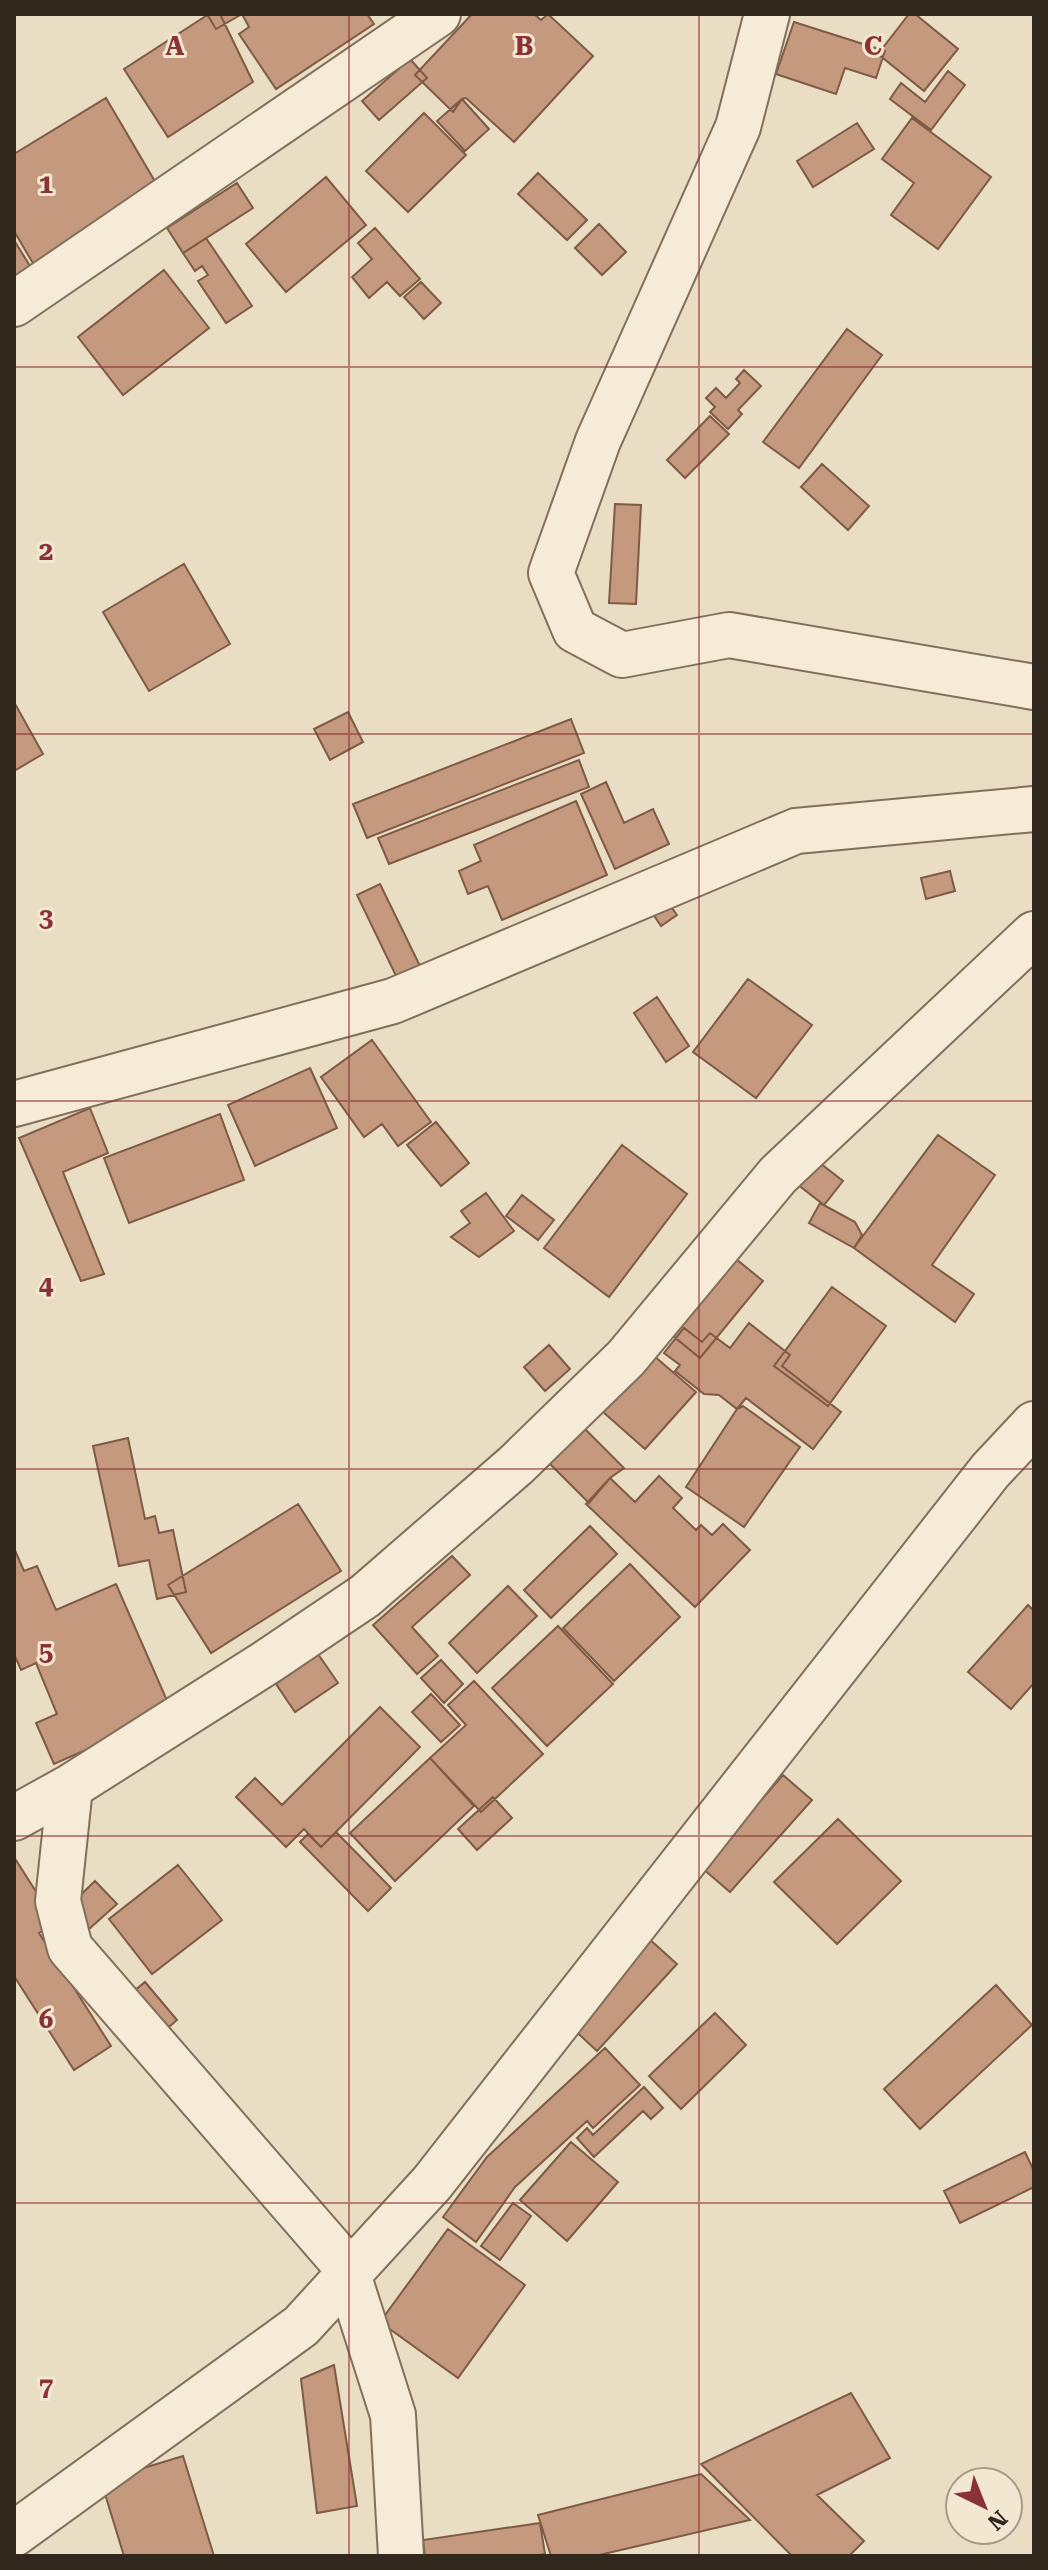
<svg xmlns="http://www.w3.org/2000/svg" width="1048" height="2570" viewBox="0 0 1048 2570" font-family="'Roboto Serif',serif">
<rect width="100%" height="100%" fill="#e9ddc3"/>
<path fill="#c4997d" stroke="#7f5a44" stroke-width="2" d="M207,14H242L216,29Z
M209,14H220L253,82L168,137L124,69Z
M242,14H367L374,24L276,89L239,34L249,27Z
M472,14H534L541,20L548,14L593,56L514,142L466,98L462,99L453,112L415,75Z
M909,14H915L958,49L924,91L878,54Z
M794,22L885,51L876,78L845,68L836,94L776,74Z
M410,59L427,78L379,120L362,101Z
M948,71L965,85L931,130L890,99L901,83L925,102Z
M106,98L160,190L34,265L14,231V154Z
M462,99L489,129L465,151L437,121Z
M424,113L466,155L408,212L366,171Z
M912,118L991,177L938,249L891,215L914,183L882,159Z
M857,123L874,149L813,187L797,161Z
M538,173L587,220L567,240L518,194Z
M326,177L366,225L286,292L246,244Z
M237,183L253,208L183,253L167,228Z
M599,224L626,252L602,275L575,248Z
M375,228L420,279L400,296L387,282L369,298L352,277L372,259L358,243Z
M206,238L252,306L226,323L198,281L208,275L202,266L195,271L183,253Z
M14,240L30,266L14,277Z
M164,270L209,328L123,395L78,337Z
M421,282L441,303L424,319L404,297Z
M847,329L882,355L799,468L763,442Z
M744,370L761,386L738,410L742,414L728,429L710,412L715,407L706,398L716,388L726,398L740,383L736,379Z
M710,416L729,434L685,478L667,460Z
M822,464L869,506L848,530L801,487Z
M615,504L641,505L636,604L609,603Z
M184,564L230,644L149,691L103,612Z
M14,702L43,754L14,771Z
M348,712L363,742L330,760L314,729Z
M571,719L584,753L367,838L353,804Z
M579,760L589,787L389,864L378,838Z
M606,782L624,823L653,809L669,844L615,869L581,794Z
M576,801L607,875L502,920L488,886L468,894L459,871L481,861L474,845Z
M950,871L955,891L926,899L921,878Z
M380,884L421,968L398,980L357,895Z
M664,897L677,915L661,926L649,908Z
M748,979L812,1025L756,1098L693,1052Z
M657,997L689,1046L666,1062L634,1013Z
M372,1040L431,1122L398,1146L382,1124L364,1137L321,1077Z
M310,1068L337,1128L255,1166L228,1105Z
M90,1108L108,1153L63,1172L104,1274L81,1281L19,1138Z
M220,1114L244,1180L129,1223L104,1158Z
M436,1122L469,1163L441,1186L407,1145Z
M938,1135L995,1175L932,1265L974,1294L955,1322L854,1248Z
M622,1145L687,1194L609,1297L544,1248Z
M816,1160L843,1181L824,1205L797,1184Z
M486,1193L514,1231L479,1257L451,1237L470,1223L461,1211Z
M522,1195L554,1220L538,1240L506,1216Z
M820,1203L855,1222L862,1235L854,1248L809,1223Z
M736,1259L763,1281L700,1358L673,1336Z
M832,1287L886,1326L828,1406L774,1366Z
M749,1323L790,1355L782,1366L841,1412L813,1449L746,1398L737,1409L719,1395L704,1394L675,1371L680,1365L664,1353L684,1328L702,1342L710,1333L730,1348Z
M549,1345L570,1369L545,1391L524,1367Z
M653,1355L696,1392L645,1449L603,1412Z
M743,1406L800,1447L744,1527L686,1487L737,1409Z
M582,1426L624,1468L610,1478L589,1503L547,1461Z
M128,1438L145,1519L155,1516L159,1533L173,1530L186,1592L157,1599L149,1560L119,1566L93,1446Z
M659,1476L682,1498L673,1508L696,1530L701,1525L712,1535L723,1524L750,1550L695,1607L586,1504L610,1478L635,1502Z
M298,1504L341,1571L211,1653L168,1585Z
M590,1526L617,1554L551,1618L524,1590Z
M14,1548L24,1571L37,1566L56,1610L116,1584L172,1712L54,1764L36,1723L57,1714L36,1663L21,1670L14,1654Z
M452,1556L470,1575L412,1627L438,1656L417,1674L373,1625Z
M630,1564L680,1617L614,1681L563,1628Z
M508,1586L537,1616L477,1673L449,1643Z
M1028,1605L1034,1611V1683L1011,1709L968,1672Z
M558,1626L613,1684L547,1746L492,1688Z
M318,1654L338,1683L295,1712L276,1684Z
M441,1660L463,1684L444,1703L421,1678Z
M474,1681L543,1754L481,1812L430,1758L466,1725L448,1705Z
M431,1694L460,1725L441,1742L412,1712Z
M380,1707L420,1747L321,1847L304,1829L286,1847L236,1797L255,1778L282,1805Z
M430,1758L474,1806L395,1881L350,1833Z
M783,1775L812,1800L730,1892L702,1868Z
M493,1797L512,1818L477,1850L458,1829Z
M838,1819L901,1881L837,1944L774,1882Z
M336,1832L391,1888L368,1911L300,1842L308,1834L321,1847Z
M14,1857L56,1923L39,1933L111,2046L74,2070L14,1976Z
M178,1865L222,1920L152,1974L109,1919Z
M95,1881L117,1904L89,1929L68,1907Z
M647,1937L677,1964L597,2051L568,2024Z
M145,1982L177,2020L155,2039L123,2000Z
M996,1985L1032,2025L920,2129L884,2089Z
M715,2013L746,2045L681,2109L649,2076Z
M605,2048L640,2085L593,2128L587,2121L515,2187L476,2242L443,2217L487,2157Z
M644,2087L663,2108L651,2119L643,2111L594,2157L577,2138L587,2128L593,2135Z
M571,2142L618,2182L567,2241L520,2200Z
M1025,2152L1034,2171V2187L960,2223L944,2191Z
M513,2203L531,2216L500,2260L481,2246Z
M448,2229L525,2285L458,2378L380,2322Z
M334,2365L357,2506L317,2513L301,2379Z
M851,2393L890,2458L817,2495L864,2541L849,2556H792L701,2464Z
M183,2456L214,2556H124L101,2481Z
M701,2474L750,2520L595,2556H551L538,2515Z
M540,2523L545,2554L530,2556H425L423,2540Z"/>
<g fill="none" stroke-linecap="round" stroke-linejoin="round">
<defs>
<path id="minor" d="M767,14L738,127L598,441L551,573L575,630L622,655L729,635L1034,687
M14,304L438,14
M14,1104L393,1001L796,831L1034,809
M70,1787L58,1901L70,1948L345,2265L393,2415L401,2556
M14,1818L70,1787L267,1662L365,1596L516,1465L626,1358L778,1175L1034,934
M14,2534L301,2326L432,2183L990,1471L1034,1424"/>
</defs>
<use href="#minor" stroke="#826f5c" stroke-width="48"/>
<use href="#minor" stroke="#f5ebd6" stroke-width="44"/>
</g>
<path fill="none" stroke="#8b3234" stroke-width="2" stroke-opacity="0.55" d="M349,14V2556M699,14V2556M14,367H1034M14,734H1034M14,1101H1034M14,1469H1034M14,1836H1034M14,2203H1034"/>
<g font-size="26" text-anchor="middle" font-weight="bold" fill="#8b3234" stroke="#f2e8d2" stroke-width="6" stroke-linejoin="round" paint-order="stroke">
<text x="175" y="55">A</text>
<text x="524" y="55">B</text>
<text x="873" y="55">C</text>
<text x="46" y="193">1</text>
<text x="46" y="560">2</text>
<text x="46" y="927">3</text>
<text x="46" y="1294">4</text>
<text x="46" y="1661">5</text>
<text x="46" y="2028">6</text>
<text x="46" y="2396">7</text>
</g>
<rect width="1048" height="2570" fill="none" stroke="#33281e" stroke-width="32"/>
<g transform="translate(984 2506) rotate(137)"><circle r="38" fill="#f2e8d2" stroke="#a69b8a" stroke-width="2"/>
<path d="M0-6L14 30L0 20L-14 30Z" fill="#8b3234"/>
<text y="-12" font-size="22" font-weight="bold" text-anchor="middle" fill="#33281e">N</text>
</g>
</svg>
